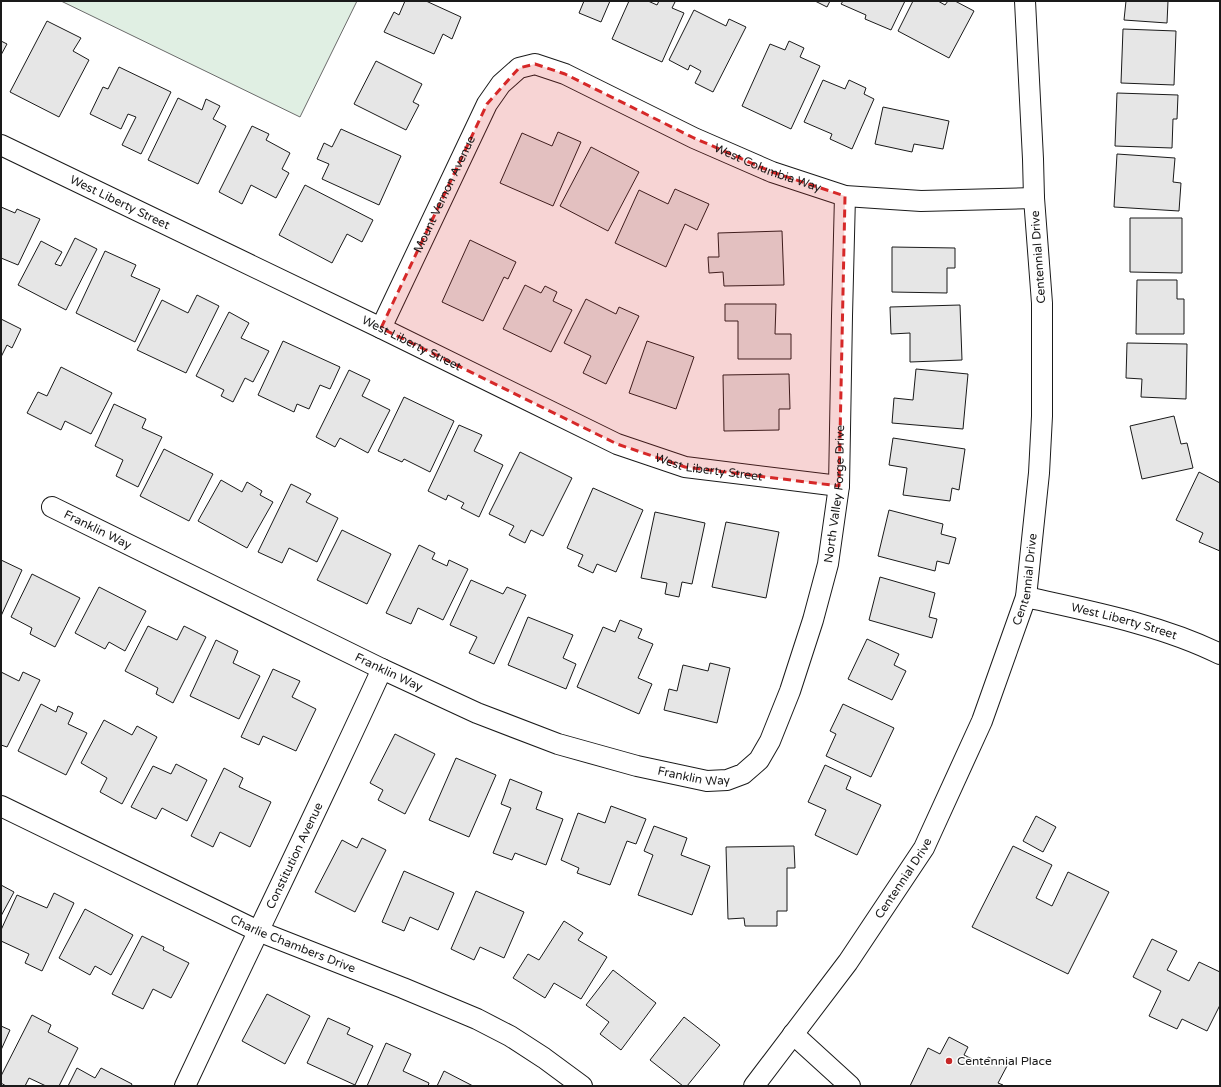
<svg xmlns="http://www.w3.org/2000/svg" width="1221" height="1087" viewBox="0 0 1221 1087" font-family="'Varela Round',sans-serif">
<rect width="100%" height="100%" fill="#fff"/>
<path fill="#e0efe3" stroke="#6a6a6a" d="M61,1H357L300,117Z"/>
<path fill="#e6e6e6" stroke="#1a1a1a" d="M405,1H426L461,17L452,39L443,34L434,54L384,32L394,12L399,15Z
M584,1H610L601,22L579,13Z
M629,1H648L657,5L659,1H673L675,2L672,8L684,13L662,62L612,39Z
M815,1H830L827,7Z
M843,1H905L891,30L865,19L866,15L841,4Z
M913,1H938L945,5L948,1H955L974,11L949,58L898,31Z
M1126,1H1168L1167,23L1124,20Z
M694,10L726,26L729,19L746,27L713,92L695,83L701,71L690,65L688,70L669,60Z
M47,21L81,38L73,51L89,60L59,117L10,92Z
M1123,29L1176,31L1174,85L1121,83Z
M1,41L7,44L1,55Z
M789,41L804,48L800,57L820,66L791,129L742,106L770,44L785,50Z
M376,61L422,84L413,102L419,105L406,130L354,104Z
M119,67L171,92L141,154L122,145L136,117L128,114L121,129L90,114L103,87L108,89Z
M823,80L845,89L849,80L866,88L864,94L874,99L852,149L830,139L832,134L804,122Z
M1117,93L1178,95L1177,119H1173L1172,148L1115,146Z
M178,98L202,110L206,99L220,106L213,119L226,126L198,184L148,160Z
M883,107L949,121L943,149L914,144L912,152L875,144Z
M252,126L269,134L266,140L290,153L282,169L289,173L276,198L251,185L242,204L219,192Z
M341,129L401,156L379,205L322,179L329,164L317,159L324,143L332,147Z
M558,132L581,142L553,206L500,183L522,133L552,146Z
M591,147L639,172L608,231L560,206Z
M1117,154L1175,158L1173,182L1181,183L1179,211L1114,207Z
M305,185L373,220L362,242L347,234L332,263L279,235Z
M675,189L709,204L697,230L685,224L666,267L615,243L639,190L668,204Z
M1,207L15,213L17,209L40,219L18,265L1,258Z
M1130,218H1182V273L1130,272Z
M782,231L784,285L724,286L723,272L709,273L708,257H719L718,233Z
M75,238L97,249L66,310L18,285L41,241L62,252L55,264L61,266Z
M470,240L516,262L508,279L504,277L483,321L442,302Z
M892,247L955,248V268H947V293L892,292Z
M105,251L136,265L131,276L160,289L135,342L76,313Z
M1137,280H1177V299H1184V334H1136Z
M525,285L541,293L545,286L557,292L553,301L572,310L551,352L503,329Z
M197,295L219,306L186,373L137,350L162,300L188,313Z
M586,299L616,314L619,307L639,316L606,384L583,373L591,356L564,343Z
M725,304H776L775,334H791V359H738V321H725Z
M960,305L962,360L910,362V333L891,334L890,307Z
M229,312L249,323L241,338L269,351L253,382L245,378L233,402L221,396L224,390L196,376Z
M1,319L21,329L12,348L7,345L1,357Z
M283,341L340,367L330,389L320,385L309,409L297,404L294,412L258,395Z
M647,341L694,357L676,409L629,393Z
M1127,343L1187,344L1186,399L1141,397L1142,379L1126,378Z
M61,367L112,393L91,434L65,421L61,430L27,413L38,392L47,396Z
M916,369L968,374L963,429L892,423L894,398L913,400Z
M349,370L370,380L362,396L390,410L368,453L340,438L335,447L316,437Z
M789,374L790,409H779V430L724,431L723,375Z
M404,397L454,421L430,472L404,459L402,462L378,451Z
M114,404L146,419L142,428L162,437L138,487L116,476L123,460L95,446Z
M1174,416L1181,444L1187,443L1193,468L1142,479L1130,426Z
M459,425L482,435L474,451L503,465L479,517L461,508L464,503L448,495L446,500L428,491Z
M893,438L965,449L959,490L952,488L950,501L903,495L907,468L889,465Z
M164,449L213,474L189,521L140,496Z
M520,452L572,478L543,536L531,530L525,543L509,535L514,526L489,514Z
M1199,472L1220,483V551L1199,542L1203,533L1176,520Z
M221,480L242,492L247,482L262,491L260,495L273,502L247,548L198,521Z
M291,484L311,494L306,502L338,518L317,562L289,548L282,563L258,552Z
M593,488L643,510L616,572L597,564L593,573L578,566L583,555L567,548Z
M889,510L943,524L941,534L956,538L949,564L937,561L935,571L878,556Z
M655,512L705,523L692,584L682,582L679,597L665,594L667,583L641,578Z
M726,522L779,532L766,598L712,587Z
M342,530L391,554L367,604L317,580Z
M419,545L435,553L432,559L447,566L449,560L468,569L443,620L418,608L411,624L386,613Z
M1,560L22,570L1,616Z
M32,574L80,598L55,647L30,634L32,628L11,617Z
M880,577L935,593L929,617L937,619L932,638L869,620Z
M471,580L503,594L507,587L526,595L494,664L469,653L477,637L450,625Z
M99,587L146,611L125,651L109,642L105,649L75,633Z
M528,617L573,635L563,658L576,664L566,689L508,665Z
M620,620L642,629L638,638L653,644L638,678L652,684L639,714L577,687L603,627L615,632Z
M148,626L177,640L184,626L206,637L173,703L156,694L158,688L125,671Z
M867,639L899,654L894,665L906,671L892,700L848,679Z
M216,640L238,651L233,663L260,676L239,719L190,696Z
M710,663L730,668L717,723L664,710L669,689L677,691L683,665L708,671Z
M273,669L300,681L292,697L316,709L296,751L263,736L259,745L241,737Z
M1,672L19,681L23,672L40,680L7,747L1,745Z
M41,704L56,712L58,706L73,713L68,724L87,733L66,775L18,751Z
M843,704L894,728L871,777L826,756L836,734L830,731Z
M104,720L132,735L137,726L157,737L122,804L100,792L107,778L81,763Z
M395,734L435,754L405,814L378,800L383,790L370,783Z
M456,758L496,775L469,837L429,820Z
M176,764L207,780L187,821L162,808L156,819L131,807L153,766L171,774Z
M825,765L851,777L846,789L881,805L857,855L815,835L826,810L808,802Z
M224,768L243,778L239,787L271,802L250,847L220,832L213,847L191,836Z
M510,779L542,792L536,809L563,819L546,865L515,853L512,860L493,853L511,808L501,804Z
M611,806L646,819L636,844L627,841L610,885L577,873L579,868L561,860L578,813L605,823Z
M1036,816L1056,827L1043,852L1023,841Z
M654,826L687,838L681,855L710,866L692,915L638,895L653,855L644,851Z
M362,838L386,850L355,912L315,892L342,840L357,848Z
M794,846L795,868H787V911H777V926H745L744,918L728,919L726,847Z
M1013,846L1052,865L1036,898L1052,906L1068,872L1109,892L1068,974L972,927Z
M404,871L454,893L438,930L410,917L404,931L382,922Z
M1,885L14,892L1,916Z
M476,891L524,912L504,958L480,947L474,960L451,949Z
M54,893L74,903L42,971L25,963L29,954L1,941V930L17,895L47,908Z
M85,909L133,935L111,975L95,966L90,975L59,958Z
M564,921L583,933L578,940L607,957L581,999L554,983L545,998L513,978L528,954L539,960Z
M142,936L164,947L163,950L189,963L171,998L153,989L143,1009L112,994Z
M1152,939L1177,951L1167,970L1189,981L1199,962L1220,972V1005L1207,1031L1182,1019L1177,1029L1149,1016L1161,991L1133,977Z
M613,970L656,1003L621,1050L600,1034L609,1022L586,1005Z
M267,994L310,1016L285,1064L242,1041Z
M32,1015L51,1025L48,1032L78,1048L59,1086H46L29,1078L25,1086H6L1,1083V1076Z
M684,1017L720,1045L687,1086H683L650,1060Z
M328,1018L350,1028L347,1034L373,1046L355,1085L307,1063Z
M1,1026L10,1030L1,1050Z
M949,1037L968,1047L964,1055L984,1065L988,1057L1007,1066L998,1083L1003,1085L1002,1086H910L928,1048L940,1054Z
M386,1043L411,1054L403,1071L429,1083L428,1086H367Z
M77,1068L95,1078L101,1068L132,1084L131,1086H68Z
M444,1071L473,1086H437Z"/>
<g fill="none" stroke-linecap="round" stroke-linejoin="round">
<defs>
<g id="street">
<path id="s1" d="M1,145L381,328L617,444L685,467L839,486"/>
<path id="s2" d="M381,328L487,104L501,84L519,68L535,64L565,74L694,138L772,172L845,196L921,201L1034,198"/>
<path id="s3" d="M52,507L382,669L477,713L558,744L637,766L707,781L727,780L743,774L759,760L770,741L790,691L813,620L828,564L839,486L842,316L845,196"/>
<path id="s4" d="M1026,597C1089,611 1162,625 1220,654"/>
<path id="s5" d="M1,806L258,931L403,988L477,1019L510,1036L544,1058L582,1086"/>
<path d="M793,1034L850,1086"/>
<path id="s6" d="M185,1086C250,947 318,809 382,669"/>
<path id="s7" d="M754,1086L848,962L924,848L982,721L1026,597L1039,473L1042,416V303L1034,198L1033,159L1025,1"/>
</g>
</defs>
<use href="#street" stroke="#1a1a1a" stroke-width="22"/>
<use href="#street" stroke="#fff" stroke-width="20"/>
</g>
<path fill="#d62828" fill-opacity="0.2" stroke="#d62828" stroke-width="3" stroke-dasharray="8 5" stroke-linejoin="round" d="M535,64L565,74L694,138L772,172L845,196L839,486L685,467L617,444L381,328L487,104L519,68Z"/>
<circle fill="#c62828" stroke="#fff" stroke-width="1.5" cx="949" cy="1061" r="4"/>
<g text-anchor="middle" dominant-baseline="central" stroke-width="3" stroke-linejoin="round" paint-order="stroke">
<g font-size="12" fill="#1a1a1a" stroke="#fff">
<text stroke="none"><textPath href="#s2" startOffset="568">West Columbia Way</textPath></text>
<text stroke="none"><textPath href="#s2" startOffset="148">Mount Vernon Avenue</textPath></text>
<text stroke="none"><textPath href="#s1" startOffset="132">West Liberty Street</textPath></text>
<text transform="translate(1038 257) rotate(-94)">Centennial Drive</text>
<text stroke="none"><textPath href="#s1" startOffset="456">West Liberty Street</textPath></text>
<text stroke="none"><textPath href="#s1" startOffset="780">West Liberty Street</textPath></text>
<text stroke="none"><textPath href="#s3" startOffset="1050">North Valley Forge Drive</textPath></text>
<text stroke="none"><textPath href="#s3" startOffset="51">Franklin Way</textPath></text>
<text stroke="none"><textPath href="#s7" startOffset="581">Centennial Drive</textPath></text>
<text stroke="none"><textPath href="#s4" startOffset="101">West Liberty Street</textPath></text>
<text stroke="none"><textPath href="#s3" startOffset="375">Franklin Way</textPath></text>
<text stroke="none"><textPath href="#s3" startOffset="699">Franklin Way</textPath></text>
<text stroke="none"><textPath href="#s6" startOffset="255">Constitution Avenue</textPath></text>
<text stroke="none"><textPath href="#s7" startOffset="256">Centennial Drive</textPath></text>
<text stroke="none"><textPath href="#s5" startOffset="323">Charlie Chambers Drive</textPath></text>
</g>
<g font-size="12" fill="#1a1a1a" stroke="#fff" text-anchor="start">
<text x="957" y="1061">Centennial Place</text>
</g>
</g>
<rect width="1221" height="1087" fill="none" stroke="#1a1a1a" stroke-width="4"/>
</svg>
